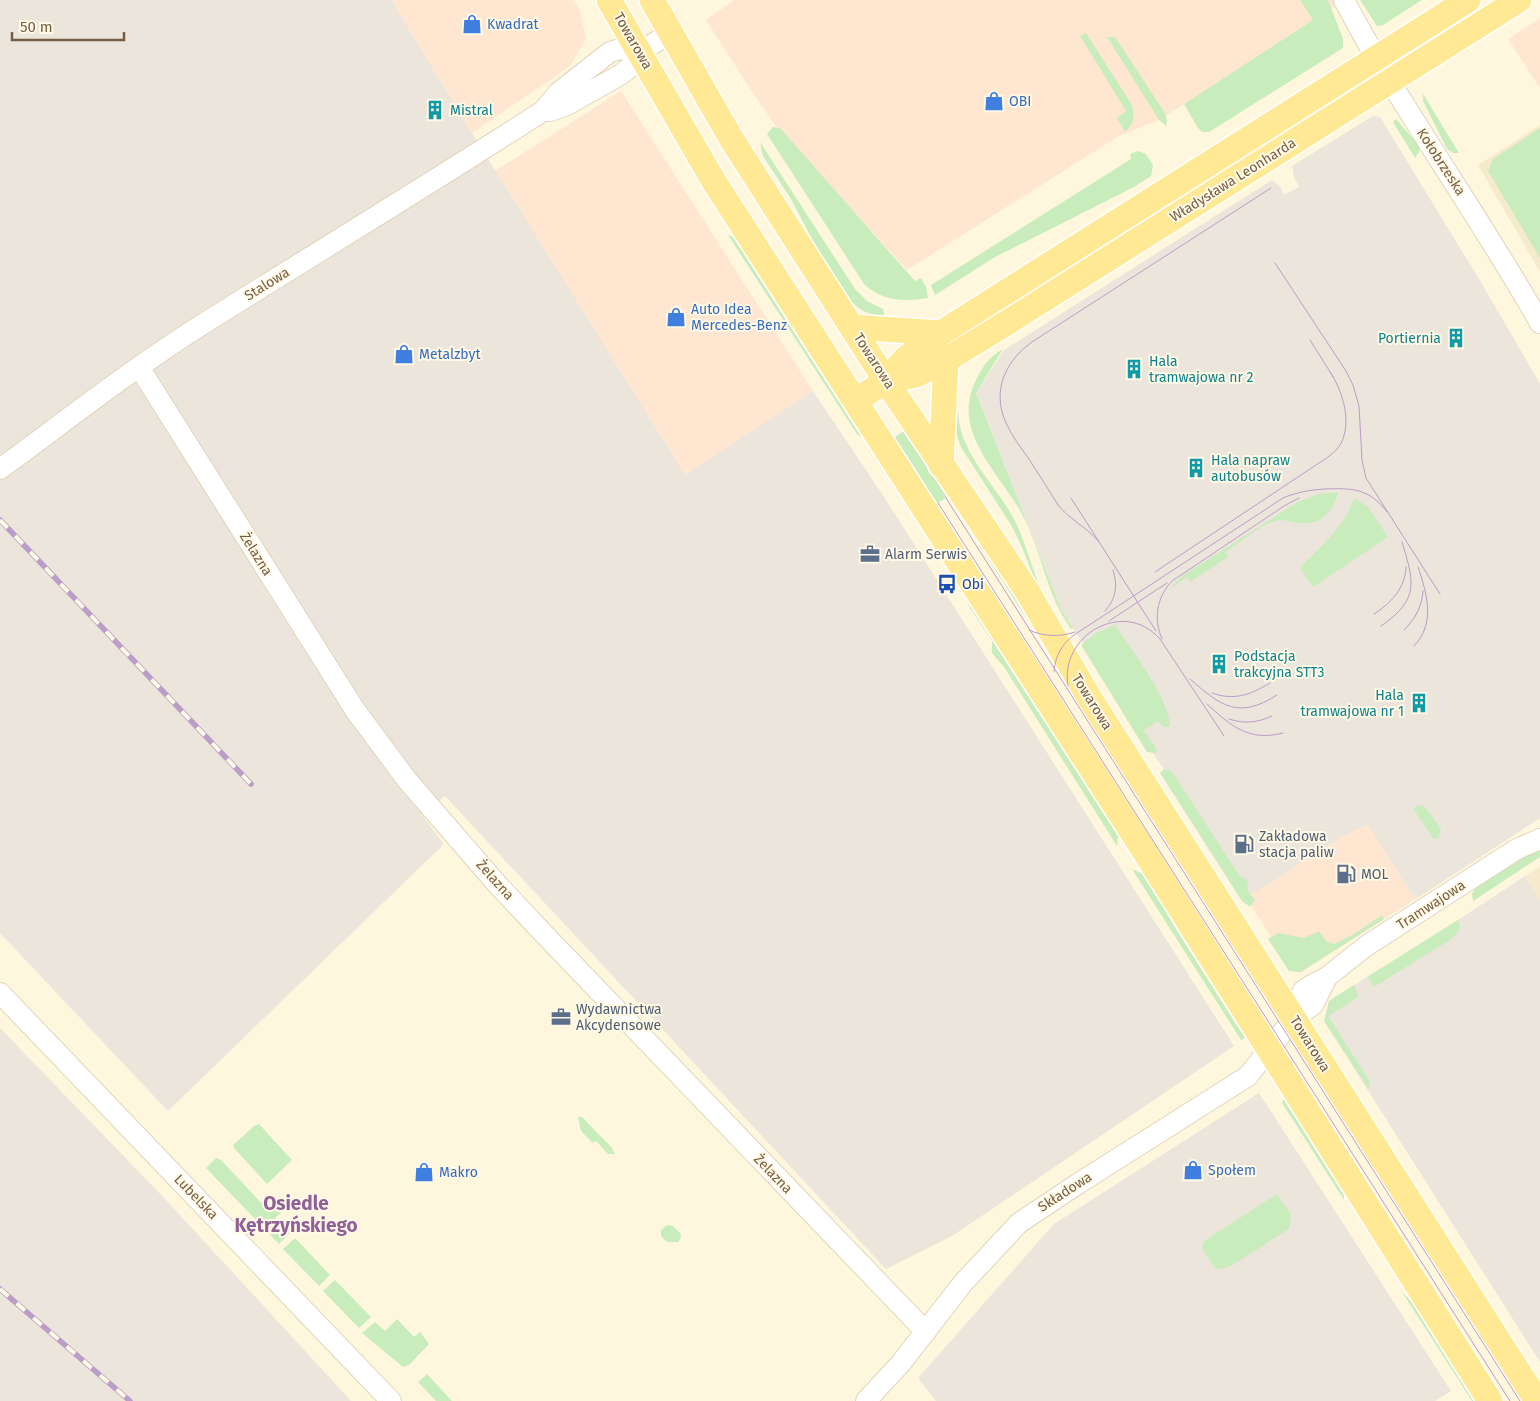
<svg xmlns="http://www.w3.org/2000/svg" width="1540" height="1401" viewBox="0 0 1540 1401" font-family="'Fira Sans',sans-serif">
<rect width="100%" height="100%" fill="#fef7de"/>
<path fill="#f6eacc" d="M1540,125V272L1478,165Z
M1540,866V901L1525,876Z"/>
<path fill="#ffe6d1" d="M391,0H573L580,11L586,39L570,66L472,133Z
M734,0H1346L1159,120L1119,136L907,270L777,128L751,90L706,20Z
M1540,18V88L1508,39Z
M621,91L813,391L685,475L495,171Z
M1368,825L1412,895L1419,897L1301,972H1294L1246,898L1343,836Z"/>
<path fill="#ebe5db" d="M0,0H391L472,133L685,475L813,391L884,497L1234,1046L952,1236L886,1269L445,796L421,814L444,844L168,1111L0,933Z
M1373,116L1380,117L1482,284L1540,384V818L1419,897L1412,895L1368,825L1343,836L1246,898L1061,609L976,393L1004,350L1272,180L1280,186L1284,195L1299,187L1294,177L1292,166Z
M1525,876L1540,901V1362L1324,1021L1329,1001L1458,920Z
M0,1028L167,1201L351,1401H0Z
M1259,1093L1451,1391L1435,1401H936L918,1378L1054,1224Z"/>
<path fill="#c8ecbc" d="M1300,0H1328L1343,39V48L1209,132H1202L1198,128L1184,104L1313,20Z
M1360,0H1422L1383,25L1377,26Z
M1086,33L1132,105C1135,117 1134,124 1125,132L1117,118L1126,111L1080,36Z
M1107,37H1115L1165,113L1167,121L1166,126L1159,120Z
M1423,94L1459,153H1453L1447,149L1423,101Z
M1396,119L1420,147L1419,152L1415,158L1393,122Z
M773,127L780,128L915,281L921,278L926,287L928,298C905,302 881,301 864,284L767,134Z
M1540,128V258L1488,171L1493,159Z
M760,142L855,289L867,301L883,309L885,319L863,311L847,299L830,273L791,199L763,156Z
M1138,151L1146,154L1153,165L1151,176L1134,187L995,257L935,295L931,285L1131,159L1130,154Z
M728,235L738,239L865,437H861L857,434Z
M1003,349L976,393L1061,609L1073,628L1071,629C1065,620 1060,612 1056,603C1044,576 1038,547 1025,520C1003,475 949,434 976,380C984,365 988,358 1003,349Z
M952,412H958C960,456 998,486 1016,523C1028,549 1034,577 1047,602L1037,585L1022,547L1011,525L961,447L955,431Z
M907,429L1037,630L1032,627L948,497L934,505L892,439Z
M1338,492C1334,510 1321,526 1301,523C1292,523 1284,518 1274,521C1261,525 1238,544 1226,552L1228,557L1190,582L1187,577L1168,590L1182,576L1298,502L1319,494Z
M1354,498L1368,507L1388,537L1313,587L1300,568C1320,547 1346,526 1354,498Z
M967,603L982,618L1117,829L1118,836L1117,846L1004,667L992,653V641Z
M1115,625C1133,652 1165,692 1170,724L1168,727H1164L1158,721L1144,730L1157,750L1154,753L1147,752L1081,645L1098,632Z
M1163,770H1169L1173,773L1237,872L1240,876L1248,881L1247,890L1255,900L1250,907L1242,901L1160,773Z
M1417,805L1425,807L1441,829L1438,839L1433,838L1414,810Z
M1540,850V857L1473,901L1472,894C1478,879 1524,857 1540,850Z
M1132,869L1143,874L1149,879H1150L1174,926L1245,1038L1241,1040Z
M1382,915L1384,919L1301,972L1289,971L1268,939L1278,933L1304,938L1319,931L1326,941L1334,944L1354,934Z
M1458,920L1460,928L1456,934L1450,940L1374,987L1367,977Z
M1354,985L1358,995L1357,998L1328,1016L1369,1080L1370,1086L1368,1088L1324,1021L1329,1001Z
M1286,1097L1344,1191V1200L1284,1106L1282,1102Z
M578,1117H582L612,1148L615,1154H608L596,1141L593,1143L581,1131Z
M259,1124L292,1160L267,1184L234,1148L233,1145L254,1126Z
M216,1158L221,1160L267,1209L280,1197L288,1206L275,1218L290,1233L279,1244L206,1168Z
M1277,1194L1291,1215L1289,1229L1231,1266L1221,1269L1214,1267L1202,1248L1204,1241Z
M667,1225L673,1226L681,1234L680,1239L678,1242H667L661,1236V1230Z
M295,1238L330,1275L319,1286L283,1249Z
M335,1280L371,1317L359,1328L323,1291Z
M1402,1292L1422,1312L1479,1401H1472Z
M397,1319L414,1337L420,1332L429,1344L409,1365L403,1367L362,1333L375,1322L385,1331Z
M427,1374L452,1401H436L418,1382Z"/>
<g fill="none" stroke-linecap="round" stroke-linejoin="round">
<defs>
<path id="minor" d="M1344,0C1403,112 1478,213 1540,323
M543,111H550L567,105L620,75L633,65L639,52L671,33
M139,367L355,710L407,780L497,884L544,934L926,1332
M0,469C67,420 133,368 203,324C316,253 430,184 543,111L559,92L610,52L620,49L639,52
M0,993L391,1401
M1294,1018L1303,991L1310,986L1327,977L1366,946L1517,849L1540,839
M866,1401L901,1363L963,1283L1019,1223L1076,1185L1248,1076L1294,1018L1313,1005L1327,977"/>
<path id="major" d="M609,0L713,180L1141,846L1490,1401
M652,0L732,140L886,381L1027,591L1089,697L1537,1401
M851,327L941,333
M886,381L916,375L946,360L1000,327L1519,0
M855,401L886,381L905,359L941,333L1468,0
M941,465L946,360"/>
</defs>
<use href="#minor" stroke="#e2d4ba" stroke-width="22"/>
<use href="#major" stroke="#fff" stroke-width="28"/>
<use href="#minor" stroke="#fff" stroke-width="20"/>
<use href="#major" stroke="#ffe994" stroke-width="25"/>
<path stroke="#bb9dc7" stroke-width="1" d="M1275,263L1346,371L1353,385L1359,406L1362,460L1366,478L1440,594
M1310,340L1334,378
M946,498L1520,1401
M1071,498L1156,631
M938,503L1510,1401
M1099,542C1087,527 1070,520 1058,505C1049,490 1039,475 1029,459C1021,448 1012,436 1006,423C991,390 1006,359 1035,340L1271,188
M1155,572L1316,465C1324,460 1332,455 1338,448C1354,426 1343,391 1330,372
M1105,611C1116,599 1118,586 1113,570
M1374,614C1391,603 1405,589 1406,567
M1109,621L1167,583
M1381,626C1420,599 1414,582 1402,542
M1029,630C1044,637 1060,637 1075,632
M1404,630C1415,619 1422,607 1423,591
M1162,639C1153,618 1157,597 1172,581L1284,506L1299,498
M1414,646C1436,623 1427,594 1418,567
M1054,672C1055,656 1062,644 1074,635L1283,498C1297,492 1310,490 1325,489C1352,488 1369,488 1387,512
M1190,679C1221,706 1238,720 1277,695
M1068,686C1059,635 1124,598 1160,639L1224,736
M1212,693C1234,701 1250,695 1270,683
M1207,704C1231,726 1249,742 1283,733
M1229,719C1244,724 1257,723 1272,716"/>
<defs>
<path id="rail" d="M0,520L251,784
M0,1289L130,1401"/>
</defs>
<use href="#rail" stroke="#bb9dc7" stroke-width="5.5"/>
<use href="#rail" stroke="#fff9e6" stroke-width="4" stroke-dasharray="11" stroke-linecap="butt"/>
</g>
<defs>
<symbol id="shop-bare" viewBox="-9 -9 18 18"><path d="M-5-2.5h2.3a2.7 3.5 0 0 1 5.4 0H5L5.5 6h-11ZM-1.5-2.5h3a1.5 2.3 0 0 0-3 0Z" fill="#3f7fe0" stroke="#fff9e6" stroke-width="2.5" paint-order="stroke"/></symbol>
<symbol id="building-bare" viewBox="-9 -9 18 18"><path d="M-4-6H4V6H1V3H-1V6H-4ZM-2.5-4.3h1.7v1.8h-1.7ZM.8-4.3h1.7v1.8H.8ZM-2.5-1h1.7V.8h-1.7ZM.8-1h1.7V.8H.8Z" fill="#0f9aa8" stroke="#fff9e6" stroke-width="2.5" paint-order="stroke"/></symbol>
<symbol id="office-bare" viewBox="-9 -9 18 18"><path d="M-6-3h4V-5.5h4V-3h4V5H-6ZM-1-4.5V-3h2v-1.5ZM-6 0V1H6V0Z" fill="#5c6f8a" stroke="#fff9e6" stroke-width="2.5" paint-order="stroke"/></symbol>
<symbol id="bus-bare" viewBox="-9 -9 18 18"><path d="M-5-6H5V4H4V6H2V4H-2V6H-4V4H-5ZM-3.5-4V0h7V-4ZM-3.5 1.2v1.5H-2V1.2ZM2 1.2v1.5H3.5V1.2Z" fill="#1a4fb4" stroke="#fff9e6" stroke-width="2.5" paint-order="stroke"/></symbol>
<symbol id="fuel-bare" viewBox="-9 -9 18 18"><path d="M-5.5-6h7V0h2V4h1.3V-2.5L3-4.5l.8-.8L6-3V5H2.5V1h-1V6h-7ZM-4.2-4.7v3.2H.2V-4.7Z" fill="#5c6f8a" stroke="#fff9e6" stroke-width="2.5" paint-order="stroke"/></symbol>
</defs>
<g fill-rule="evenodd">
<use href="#shop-bare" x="458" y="10" width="28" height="28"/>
<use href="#shop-bare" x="980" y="87" width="28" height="28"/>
<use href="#building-bare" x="421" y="96" width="28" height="28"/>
<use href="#shop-bare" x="662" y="303" width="28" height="28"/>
<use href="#building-bare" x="1442" y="324" width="28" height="28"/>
<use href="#shop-bare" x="390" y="340" width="28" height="28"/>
<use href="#building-bare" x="1120" y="355" width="28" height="28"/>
<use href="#building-bare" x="1182" y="454" width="28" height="28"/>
<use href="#office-bare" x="856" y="540" width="28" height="28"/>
<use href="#bus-bare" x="933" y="570" width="28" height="28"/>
<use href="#building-bare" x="1205" y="650" width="28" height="28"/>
<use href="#building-bare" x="1405" y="689" width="28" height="28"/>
<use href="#fuel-bare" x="1230" y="830" width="28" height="28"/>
<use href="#fuel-bare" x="1332" y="860" width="28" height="28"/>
<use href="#office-bare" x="547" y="1003" width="28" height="28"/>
<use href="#shop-bare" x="1179" y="1156" width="28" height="28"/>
<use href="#shop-bare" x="410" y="1158" width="28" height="28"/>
</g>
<g text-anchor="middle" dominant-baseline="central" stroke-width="4" stroke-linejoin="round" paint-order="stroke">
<g font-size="14" fill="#366cbe" stroke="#fff9e6" text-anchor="start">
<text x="487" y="24">Kwadrat</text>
<text x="1009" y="101">OBI</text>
<text x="691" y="309">Auto Idea<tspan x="691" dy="16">Mercedes-Benz</tspan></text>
<text x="419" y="354">Metalzbyt</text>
<text x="1208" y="1170">Społem</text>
<text x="439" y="1172">Makro</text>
</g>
<g font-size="14" fill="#755e45" stroke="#fff9e6">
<text transform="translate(633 41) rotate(60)">Towarowa</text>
<text transform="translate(1441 162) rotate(57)">Kołobrzeska</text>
<text transform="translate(1233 180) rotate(-32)">Władysława Leonharda</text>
<text transform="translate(267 284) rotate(-32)">Stalowa</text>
<text transform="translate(874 361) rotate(57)">Towarowa</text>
<text transform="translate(256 554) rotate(58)">Żelazna</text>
<text transform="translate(1092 702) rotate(58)">Towarowa</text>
<text transform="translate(495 880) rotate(48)">Żelazna</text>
<text transform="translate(1431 905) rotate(-33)">Tramwajowa</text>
<text transform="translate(1310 1044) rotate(58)">Towarowa</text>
<text transform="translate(773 1174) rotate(46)">Żelazna</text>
<text transform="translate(1065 1192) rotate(-33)">Składowa</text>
<text transform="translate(196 1197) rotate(46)">Lubelska</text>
</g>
<g font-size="14" fill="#0d838f" stroke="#fff9e6" text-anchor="start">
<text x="450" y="110">Mistral</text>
<text x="1441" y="338" text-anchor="end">Portiernia</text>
<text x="1149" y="361">Hala<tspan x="1149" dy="16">tramwajowa nr 2</tspan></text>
<text x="1211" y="460">Hala napraw<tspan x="1211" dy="16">autobusów</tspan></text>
<text x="1234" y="656">Podstacja<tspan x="1234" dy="16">trakcyjna STT3</tspan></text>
<text x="1404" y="695" text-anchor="end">Hala<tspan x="1404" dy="16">tramwajowa nr 1</tspan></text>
</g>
<g font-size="14" fill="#4e5e75" stroke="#fff9e6" text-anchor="start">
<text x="885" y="554">Alarm Serwis</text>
<text x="1259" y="836">Zakładowa<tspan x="1259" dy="16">stacja paliw</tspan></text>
<text x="1361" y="874">MOL</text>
<text x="576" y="1009">Wydawnictwa<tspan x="576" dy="16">Akcydensowe</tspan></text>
</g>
<g font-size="14" fill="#164399" stroke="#fff9e6" text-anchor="start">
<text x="962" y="584">Obi</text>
</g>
<g font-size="19" font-weight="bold" fill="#906099" stroke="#fff9e6">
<text x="296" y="1203">Osiedle<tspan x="296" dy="22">Kętrzyńskiego</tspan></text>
</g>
</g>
<path d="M12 32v8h112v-8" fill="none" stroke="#755e45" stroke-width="2.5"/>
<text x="20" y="32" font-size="15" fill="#755e45" stroke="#fff9e6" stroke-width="4" paint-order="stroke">50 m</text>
</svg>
